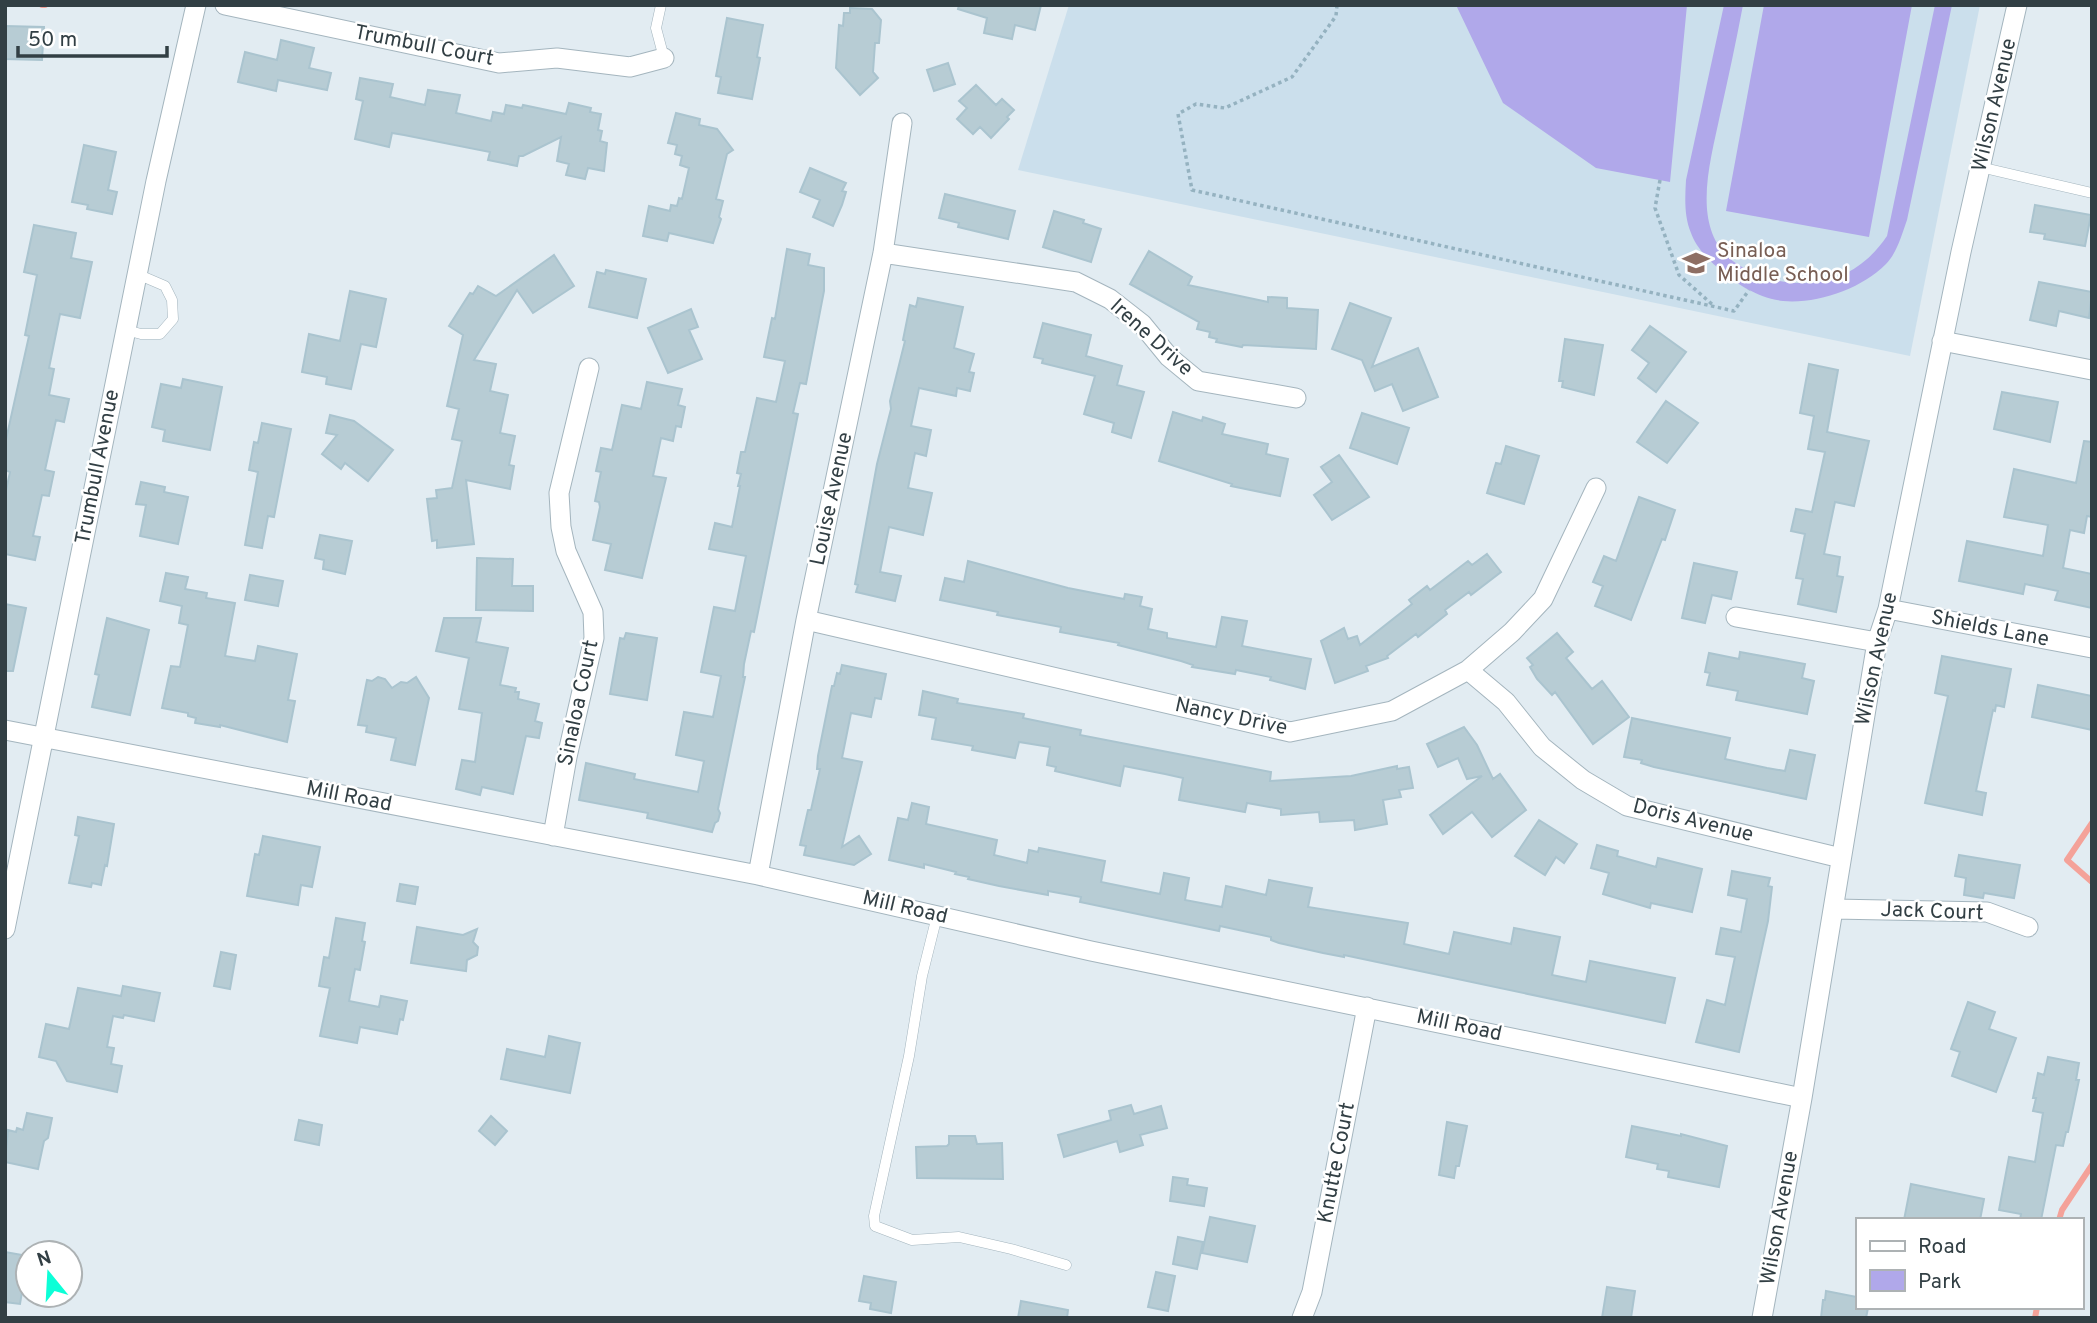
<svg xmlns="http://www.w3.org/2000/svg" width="2097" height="1323" viewBox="0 0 2097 1323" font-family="Overpass,sans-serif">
<rect width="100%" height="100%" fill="#e2ecf2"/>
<path fill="#cbdfec" d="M1069,5H1980L1910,356L1018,170Z"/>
<path fill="#b0a8ea" d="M1456,5H1687L1670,182L1596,168L1503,103Z
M1724,5H1743C1736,42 1728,79 1720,115C1710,164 1687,236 1742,267C1760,277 1776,282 1797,283C1836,285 1866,267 1887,236L1935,5H1952L1907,220C1902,234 1897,253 1886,264C1861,289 1818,304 1783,301C1758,298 1734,283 1717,267C1707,259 1695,245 1691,233C1684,216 1685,198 1686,180Z
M1764,5H1912L1869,237L1726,211Z"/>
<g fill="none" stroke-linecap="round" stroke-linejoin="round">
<path stroke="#f4a299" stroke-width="6" d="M42,5H45
M2092,823L2067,860L2092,882
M2059,1220L2062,1210L2092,1165
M2035,1318L2037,1307"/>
</g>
<path fill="#b7ccd4" stroke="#aac4cf" stroke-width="2" d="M959,5H1041L1035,30L1015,25L1012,39L984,33L987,18L958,9Z
M850,8L872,9L881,20L879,43H875L873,72L878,78L860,95L836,68L839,25L843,26L844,13H850Z
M727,18L763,25L757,57L760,58L752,99L718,93L721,77L716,76Z
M5,26L44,27L42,60L5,59Z
M281,40L314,48L309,68L331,73L327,90L278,80L276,91L238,82L245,52L277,60Z
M948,63L955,84L934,91L927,70Z
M360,78L393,84L390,97L425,105L428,90L460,95L456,113L491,121L493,112L504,114L506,105L522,108L523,105L566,114L569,103L591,108L590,112L601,114L598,130L602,131L600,141L607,143L604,171L588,168L585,179L566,175L569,164L557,161L561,137L523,156H519L517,166L488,160L490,152L404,135L392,133L389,147L355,139L363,101L356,99Z
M976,85L996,105L1002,99L1014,110L1007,117L1009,119L991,138L980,127L973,134L957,119L967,108L959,101Z
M676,113L700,119L699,125L717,129L733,150L727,154L716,199L723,201L719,217L721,219L713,243L669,233L667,241L643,236L649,206L670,211L671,205L677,206L679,198L682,199L689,168L680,165L682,156L675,154L677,145L668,143Z
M84,145L116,152L108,190L117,192L112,214L87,209L88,205L72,202Z
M810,168L846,183L842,191L846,192L842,205L833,226L813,217L820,200L800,192Z
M945,194L1015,211L1008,239L958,227L959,223L939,218Z
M2035,205L2091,215L2085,246L2044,239L2045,234L2030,232Z
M1054,211L1084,220L1083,223L1101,229L1091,262L1043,247Z
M34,225L76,233L71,258L92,262L80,318L60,314L49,368L54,369L49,395L69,399L64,422L56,420L45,470L54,472L49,496L42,495L33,536L40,537L35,560L5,554V495L10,472L5,470V444L29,336L25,335L37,275L24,272Z
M787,249L810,254L808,265L824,268V291L806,384L800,383L793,413L798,414L754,632L751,631L744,664L743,677H745L718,809L720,813L718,821L715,823L712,832L647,818L648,813L579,800L586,763L635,774L634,779L698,792L704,761L676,755L684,712L713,717L721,676L701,672L714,607L735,611L746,556L709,549L715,523L732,527L740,486H738L741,474L737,473L741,452H745L757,398L776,402L785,361L764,357L772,318L775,319Z
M1149,251L1192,277L1188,285L1268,302V297L1287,298V308L1318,310L1316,349L1243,345L1242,347L1216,342L1217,339L1209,337L1210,332L1197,329L1199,322L1130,284Z
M554,255L574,286L533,313L517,290L474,360L496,364L490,391L508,395L500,433L515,436L509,465L514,466L510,489L466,480L474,544L437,548V540L432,541L427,499L437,498L436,490L452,488L462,441L452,439L459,409L447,406L463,335L449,326L470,293L473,294L478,286L496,296Z
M606,270L646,279L637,318L589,307L597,272L605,274Z
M2039,282L2092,292L2089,318L2059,311L2056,326L2030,320Z
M350,291L386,299L376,347L361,344L351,389L326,384L327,377L302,372L309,334L340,341Z
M918,298L963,307L954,348L974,354L969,372L974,373L970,391L957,388L956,396L919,388L911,426L931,430L926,456L915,453L908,488L932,493L923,535L889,527L880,572L901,576L895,601L856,592L858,585L855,584L877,464L891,409L890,401L905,341L903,340L910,305L916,307Z
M1350,303L1391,318L1372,367L1418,348L1438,397L1403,411L1392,384L1375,391L1362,360L1332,349Z
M691,309L698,327L689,330L702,359L668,373L648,328Z
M1043,323L1091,335L1086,356L1122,366L1117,385L1144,392L1131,438L1112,432L1114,423L1084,414L1095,376L1042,363L1043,359L1034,357Z
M1650,326L1686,352L1656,392L1638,378L1649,363L1632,350Z
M1565,339L1603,345L1594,395L1562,387L1563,381H1559Z
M1809,364L1838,370L1827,432L1869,441L1854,506L1835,502L1824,554L1840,557L1837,576L1843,577L1836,612L1798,604L1803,579L1796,578L1805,534L1791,531L1796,509L1812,512L1825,452L1808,449L1814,416L1800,413Z
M183,379L222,387L210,450L163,441L165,430L152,427L161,384L181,388Z
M647,382L682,389L678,405L685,407L681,427L676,426L673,441L661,438L653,476L666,478L642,578L605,570L611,544L593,540L600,507L599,502L595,501L601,472L596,471L601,448L612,450L622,405L641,409Z
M2002,392L2058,402L2050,442L1994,429Z
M1666,401L1698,423L1667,463L1637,442Z
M1173,412L1202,421L1203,417L1225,424L1222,434L1268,444L1266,454L1288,459L1280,496L1231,486L1232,484L1159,461Z
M1362,413L1409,428L1397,464L1350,448Z
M330,415L354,421L393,450L368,481L345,463L341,469L322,454L337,435L326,433Z
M262,423L291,429L274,517L268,516L262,548L245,545L258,472L249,470L254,442L258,443Z
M2084,441L2092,442V517L2087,516L2084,533L2070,530L2063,568L2092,574V608L2055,600L2058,591L2025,584L2023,594L1959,581L1967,541L2043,556L2048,525L2004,517L2014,469L2076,483Z
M1506,446L1539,456L1524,504L1487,493L1496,463L1501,464Z
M1339,455L1369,497L1332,520L1314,495L1332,482L1321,467Z
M141,482L165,487L164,492L188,497L178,544L140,536L146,505L136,504Z
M1639,497L1675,510L1665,540L1662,539L1631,620L1595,606L1603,586L1593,582L1604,556L1616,561Z
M320,535L352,541L345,574L323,569L324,560L315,558Z
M1487,554L1501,572L1471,595L1469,592L1445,610L1447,614L1418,637L1416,634L1387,656L1388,658L1366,666L1368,671L1335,683L1321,641L1344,628L1348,639L1357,636L1360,645L1412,604L1409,600L1427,586L1430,590L1468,561L1472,565Z
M477,558L513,559L512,586H533V611L476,610Z
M968,561L1068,588L1124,599L1125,594L1142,597L1140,606L1152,609L1148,629L1167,633V638L1216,647L1222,617L1247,621L1242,646L1311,659L1305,689L1270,680L1271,677L1236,670L1235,674L1192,667L1193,665L1181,661L1118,645L1119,643L1060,632L1061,627L997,615L998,612L940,600L945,578L964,582Z
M1694,563L1737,572L1731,599L1712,595L1705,623L1682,618Z
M166,573L188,577L185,589L207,593L206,598L235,603L225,656L255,661L258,646L297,654L288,700L295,701L287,742L220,725V727L195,723L196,718L188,716V713L162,708L171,666L180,667L188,625L179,623L182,606L160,601Z
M250,575L283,581L278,606L245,600Z
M5,604L26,608L13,671H5Z
M107,618L149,630L130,715L92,707L99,675L95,674Z
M444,618H481L476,642L508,648L500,685L516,688L515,692H519L518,699L539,704L535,721L542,723L539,738L526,736L513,794L482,787L480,795L456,789L462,760L475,762L482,713L459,709L469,658L436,651Z
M626,633L657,638L647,700L610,694L620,638L624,639Z
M1557,633L1573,652L1566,658L1592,689L1602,681L1629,717L1593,744L1555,692L1552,695L1537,679L1530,667L1533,665L1527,658Z
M1740,652L1805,664L1802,678L1814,681L1807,714L1736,700L1738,691L1707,685L1710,673L1705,672L1709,653L1739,659Z
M1942,656L2011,669L2004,707L1996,705L1995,711L1993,710L1976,791L1986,793L1982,815L1925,803L1948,696L1935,693Z
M842,665L886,674L881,699L875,698L871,717L851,713L842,758L862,762L842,847L859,836L871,854L854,865L804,855L806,846L800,845L808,810H811L820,769H817L818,756L832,686H834L837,673L840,674Z
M378,677L385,679L392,688L401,682L407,683L416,677L429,698L415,765L391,760L396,738L366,732L367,726L358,725L367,680L372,681Z
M2038,685L2092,696V730L2032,717Z
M923,691L958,699L957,703L1024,714L1023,718L1081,730L1080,735L1271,772L1270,781L1351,776L1397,766V769L1409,767L1413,788L1399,790L1401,797L1383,800L1387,824L1355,830L1354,820L1320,822L1319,812L1281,815V809L1247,803L1245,812L1179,800L1183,778L1165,774L1124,766L1120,786L1055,771L1056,767L1047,765L1050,747L1019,742L1015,758L972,750L973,746L932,739L936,718L919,715Z
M1632,718L1730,738L1725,759L1767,768L1785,771L1790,750L1815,755L1806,799L1654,767L1641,763L1642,760L1624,757Z
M1464,727L1477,745L1493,779L1500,774L1526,810L1492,837L1472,812L1443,834L1430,815L1482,776L1467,779L1458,758L1438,767L1427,744Z
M912,803L929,807L926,824L997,840L994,855L1027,863L1029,850L1038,852L1039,848L1105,861L1101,882L1160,894L1164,873L1189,878L1185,900L1222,907L1226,886L1266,895L1269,880L1312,888L1308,907L1408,923L1404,944L1449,954L1454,932L1511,944L1514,928L1560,937L1552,975L1586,982L1590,961L1675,978L1665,1023L1344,955V957L1323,953L1279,943L1271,940V937L1220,926L1219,931L1080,902L1081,897L1048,891V895L999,886L968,879L969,877L955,874L956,872L924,864V868L889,860L898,818L908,820Z
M78,817L114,824L107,866L105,865L101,885L92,883L91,887L69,883L79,836L75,835Z
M1539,820L1577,844L1564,863L1556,857L1545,875L1515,856Z
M263,836L320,847L312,887L301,885L298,905L247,896L255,854L259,855Z
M1597,845L1618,851L1617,856L1656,867L1658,858L1702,869L1692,912L1651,903L1650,908L1603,894L1609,873L1591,868Z
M1959,855L2020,865L2014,898L1984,893L1983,898L1964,895L1966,878L1955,876Z
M1732,871L1770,878L1768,886L1772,887L1768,921L1739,1052L1696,1042L1707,1000L1725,1005L1735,957L1716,954L1721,928L1741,932L1747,899L1728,895Z
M400,884L418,887L415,904L397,901Z
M336,918L365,923L362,941L365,942L360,970L355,969L349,1001L379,1007L381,996L407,1001L403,1020L400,1019L397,1034L360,1027L357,1043L320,1036L330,988L319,986L324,957L329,958Z
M417,927L463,935L477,929L473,942L478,947L477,955L467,960L466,971L411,963Z
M221,952L236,955L230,989L214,986Z
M123,986L160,993L154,1021L124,1015L123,1018L113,1016L107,1047L114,1048L111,1064L122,1066L117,1092L67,1081L56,1061L39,1057L46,1024L69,1029L78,988L121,996Z
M1968,1002L1995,1012L1989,1029L2016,1038L1996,1092L1952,1076L1960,1052L1951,1049Z
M549,1036L580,1043L570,1093L501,1079L507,1049L545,1057Z
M2048,1057L2079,1063L2076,1080H2079L2068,1132H2066L2063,1146L2056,1145L2041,1220H2020L2021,1214L1999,1210L2009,1157L2035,1162L2043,1113L2033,1111L2036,1098H2033L2038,1073L2044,1075Z
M1131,1105L1134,1114L1161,1106L1167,1128L1140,1135L1143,1145L1120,1152L1117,1141L1064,1157L1058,1135L1111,1120L1109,1111Z
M27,1113L52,1118L48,1138L44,1141L38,1169L5,1162L8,1130L16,1132L17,1128L23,1130Z
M491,1116L507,1131L495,1145L479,1131Z
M299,1120L322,1125L319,1145L295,1140Z
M1447,1122L1467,1126L1459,1166H1456L1454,1178L1439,1175Z
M1632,1126L1681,1136V1134L1727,1146L1719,1187L1668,1177L1669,1171L1657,1169L1658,1164L1626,1157Z
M949,1136H975L977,1144L1002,1143L1003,1179L917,1178L916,1147L947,1146L949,1144Z
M1173,1177L1188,1179L1187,1185L1207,1188L1204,1206L1170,1201Z
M1911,1184L1984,1199L1980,1220H1904Z
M1210,1217L1255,1226L1247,1262L1202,1253Z
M1178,1237L1203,1242L1197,1269L1173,1264Z
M5,1252L28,1256L20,1304L5,1302Z
M1156,1272L1175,1276L1168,1311L1148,1307Z
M864,1276L896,1282L891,1313L870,1309L871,1303L859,1301Z
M1607,1287L1635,1291L1631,1318H1602Z
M1826,1291L1857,1297V1307L1868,1308L1866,1318H1821L1823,1300H1825Z
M1021,1301L1068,1310L1067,1318H1018Z"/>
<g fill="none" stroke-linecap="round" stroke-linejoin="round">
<defs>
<path id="service" d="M661,5L656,28L664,58
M1980,167L2092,193
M126,330L141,334H160L173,319L172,300L165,286L137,274
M937,916L922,976L909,1056L874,1216L875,1226L912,1240L959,1237L1011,1249L1066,1265"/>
<path id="minor" d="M225,5L499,63L557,58L630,67L664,58
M883,253L1076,282L1110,299L1142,324L1169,357L1198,381L1296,398
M1942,341L2092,370
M1888,609L2092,648
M1736,617L1877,642
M806,620L1290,732L1392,711L1468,670L1512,632L1543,599L1596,488
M1468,670L1506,702L1542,747L1583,780L1627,806L1841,858
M5,730L758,875L1091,951L1802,1098
M553,836L567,757L594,638L593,612L566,551L561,527L559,493L589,368
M758,875L806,620L883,253L902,123
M1834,909L1987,912L2028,927
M5,929L156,181L196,5
M1302,1318L1312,1292L1367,1007
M1762,1318L1802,1098L1877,642L1888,609L1961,252L2017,5"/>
</defs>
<use href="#service" stroke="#a4b5be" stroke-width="11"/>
<use href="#minor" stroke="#a4b5be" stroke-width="21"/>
<path stroke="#95b2c0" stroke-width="3.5" stroke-dasharray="3.5 3.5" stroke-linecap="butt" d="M1337,5L1336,16L1292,77L1225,108L1196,104L1178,114L1192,190L1734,311L1749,290
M1660,180L1655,208L1679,275L1714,306"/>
<use href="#service" stroke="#fff" stroke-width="10"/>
<use href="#minor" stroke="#fff" stroke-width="19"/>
</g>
<defs>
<symbol id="school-bare" viewBox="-9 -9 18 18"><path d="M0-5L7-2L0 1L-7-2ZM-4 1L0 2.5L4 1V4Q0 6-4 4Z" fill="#8d6e63" stroke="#fff" stroke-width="2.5" paint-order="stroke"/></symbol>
</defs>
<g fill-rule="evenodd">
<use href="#school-bare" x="1677" y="244" width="38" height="38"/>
</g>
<g text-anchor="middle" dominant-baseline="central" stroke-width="5" stroke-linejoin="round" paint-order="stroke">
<g font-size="21" fill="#323f44" stroke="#fff">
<text transform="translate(424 46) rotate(11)">Trumbull Court</text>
<text transform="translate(1995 105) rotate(-77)">Wilson Avenue</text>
<text transform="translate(1151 338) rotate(42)">Irene Drive</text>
<text transform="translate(98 467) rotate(-79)">Trumbull Avenue</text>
<text transform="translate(832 499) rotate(-78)">Louise Avenue</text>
<text transform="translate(1990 629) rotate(11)">Shields Lane</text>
<text transform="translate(1877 659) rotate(-78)">Wilson Avenue</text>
<text transform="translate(579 703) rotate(-78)">Sinaloa Court</text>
<text transform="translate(1231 717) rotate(12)">Nancy Drive</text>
<text transform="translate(349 797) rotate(11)">Mill Road</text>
<text transform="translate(1693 821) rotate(14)">Doris Avenue</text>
<text transform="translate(905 908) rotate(13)">Mill Road</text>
<text transform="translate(1932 912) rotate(2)">Jack Court</text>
<text transform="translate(1459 1026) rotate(12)">Mill Road</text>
<text transform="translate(1337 1163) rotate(-79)">Knutte Court</text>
<text transform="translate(1780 1218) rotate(-80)">Wilson Avenue</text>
</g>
<g font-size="21" fill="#785e54" stroke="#fff" text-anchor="start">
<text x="1717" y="251">Sinaloa<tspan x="1717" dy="24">Middle School</tspan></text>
</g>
</g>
<rect width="2097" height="1323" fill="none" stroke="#323f44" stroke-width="14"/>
<rect x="1856" y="1218" width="228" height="91" fill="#ffffff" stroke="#adb2b4" stroke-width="2"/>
<rect x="1870" y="1241" width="35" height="10" fill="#ffffff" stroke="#adb2b4" stroke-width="2"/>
<text x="1918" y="1253" font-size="21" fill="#323f44">Road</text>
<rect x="1870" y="1270" width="35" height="21" fill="#b0a8ea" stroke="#adb2b4" stroke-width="2"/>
<text x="1918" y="1288" font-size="21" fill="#323f44">Park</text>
<g transform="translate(49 1274) rotate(342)"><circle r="33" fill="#ffffff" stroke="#adb2b4" stroke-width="2"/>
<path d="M0-5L12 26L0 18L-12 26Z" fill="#0cffd7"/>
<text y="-10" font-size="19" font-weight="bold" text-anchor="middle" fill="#323f44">N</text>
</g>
<path d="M18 46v10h149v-10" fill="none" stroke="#323f44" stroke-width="3.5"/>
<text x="28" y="46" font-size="21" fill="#323f44" stroke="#ffffff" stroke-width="5" paint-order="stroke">50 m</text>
</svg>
